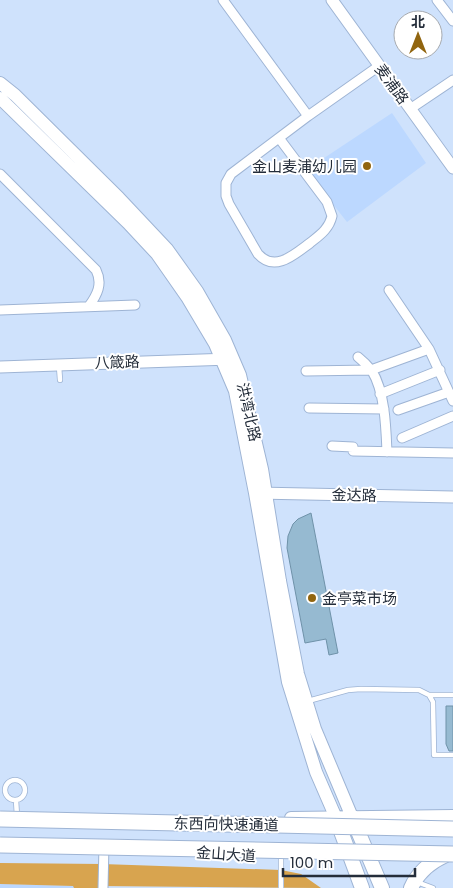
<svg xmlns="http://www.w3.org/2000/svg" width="453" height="888" viewBox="0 0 453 888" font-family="Poppins,'Noto Sans SC',sans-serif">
<rect width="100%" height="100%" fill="#cfe2fc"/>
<path fill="#bcd8ff" d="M392,113L426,163L347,222L306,170Z
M0,884L74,886V888H0Z"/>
<path fill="#d8a44f" d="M0,863L102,864L281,870L301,874L321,888L99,886V888H74L73,886L0,884Z"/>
<path fill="#96bad1" stroke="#6f92a9" d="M311,513L338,653L329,655L326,639L305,643L287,548L288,536L293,524L298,519Z
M446,706H453V751H449L446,744Z"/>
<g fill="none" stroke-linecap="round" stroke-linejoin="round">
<defs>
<path id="service" d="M59,366L60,380
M429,695H453
M308,701L348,690L361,689L419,690L429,695L433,702L434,755H453
M5 790a10 10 0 1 1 20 0a10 10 0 1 1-20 0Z
M16,800L17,816
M417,882L433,888
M281,888V858"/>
<path id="minor" d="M223,0L308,116L379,66
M437,0L453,21
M410,109L453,80
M279,138L327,202L332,216C329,229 320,235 310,243C295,254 275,273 258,254L229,204L226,196V183L231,174L308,116
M0,174L96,270C103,284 97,295 89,306
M389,290L429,349L453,401
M0,310L135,305
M358,357C363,361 368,366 372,371C385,392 386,428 387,452
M306,371L371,370L429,349
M380,394L440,370
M309,408L384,409
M398,410L449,392
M402,438L453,416
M332,446L353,447V451L453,453
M103,888L104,845"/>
<path id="tertiary" d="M332,0L453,168
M0,367L230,359
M257,493L453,497"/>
<path id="secondary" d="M0,83L15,95L119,198L167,249L197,291L225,340L240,375L262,469L280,581L298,674L315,729L352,817
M0,98L128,223L157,254L187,297L215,344L235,391L255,493L288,682L316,772L336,818
M291,818L453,816"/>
<path id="primary" d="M352,817L382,888
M336,818L362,888
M411,888C418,872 430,862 446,855"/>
</defs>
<use href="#service" stroke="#9eb4d4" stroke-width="6"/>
<use href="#minor" stroke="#9eb4d4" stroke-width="11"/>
<use href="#tertiary" stroke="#9eb4d4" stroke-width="13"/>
<use href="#secondary" stroke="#9eb4d4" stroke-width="14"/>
<use href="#primary" stroke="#9eb4d4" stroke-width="16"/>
<use href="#service" stroke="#fff" stroke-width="4.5"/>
<use href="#minor" stroke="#fff" stroke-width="9"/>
<use href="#tertiary" stroke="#fff" stroke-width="11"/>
<use href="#secondary" stroke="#fff" stroke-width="12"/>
<use href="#primary" stroke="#fff" stroke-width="14"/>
<defs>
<path id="trunk-bridge" d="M0,819L453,829
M0,845L453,854"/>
</defs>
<use href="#trunk-bridge" stroke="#9eb4d4" stroke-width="17" stroke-linecap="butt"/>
<use href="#trunk-bridge" stroke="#fff" stroke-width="15"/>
</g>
<g fill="#91650f" stroke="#fff" stroke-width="2">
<circle cx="367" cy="166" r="5"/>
<circle cx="312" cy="598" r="5"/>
</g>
<g text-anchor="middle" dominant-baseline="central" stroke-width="4" stroke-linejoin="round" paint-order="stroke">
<g font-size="15" fill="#242d3a" stroke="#fff">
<text transform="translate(392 84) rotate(54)">麦浦路</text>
<text transform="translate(117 362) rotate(-2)">八箴路</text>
<text transform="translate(249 412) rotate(77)">洪湾北路</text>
<text transform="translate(354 495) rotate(1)">金达路</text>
<text transform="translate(226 824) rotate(1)">东西向快速通道</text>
<text transform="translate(226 854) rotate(4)">金山大道</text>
</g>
<g font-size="15" fill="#242d3a" stroke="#fff" text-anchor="end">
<text x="357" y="166">金山麦浦幼儿园</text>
<text x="322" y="598" text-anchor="start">金亭菜市场</text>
</g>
</g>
<g transform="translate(418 35)"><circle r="24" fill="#ffffff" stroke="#a7abb0"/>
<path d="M0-4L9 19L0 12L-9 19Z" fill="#91650f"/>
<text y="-8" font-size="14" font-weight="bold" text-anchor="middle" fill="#242d3a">北</text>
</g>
<path d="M283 868v8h132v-8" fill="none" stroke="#242d3a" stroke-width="2.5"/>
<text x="290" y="868" font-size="15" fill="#242d3a" stroke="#ffffff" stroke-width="4" paint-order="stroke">100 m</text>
</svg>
